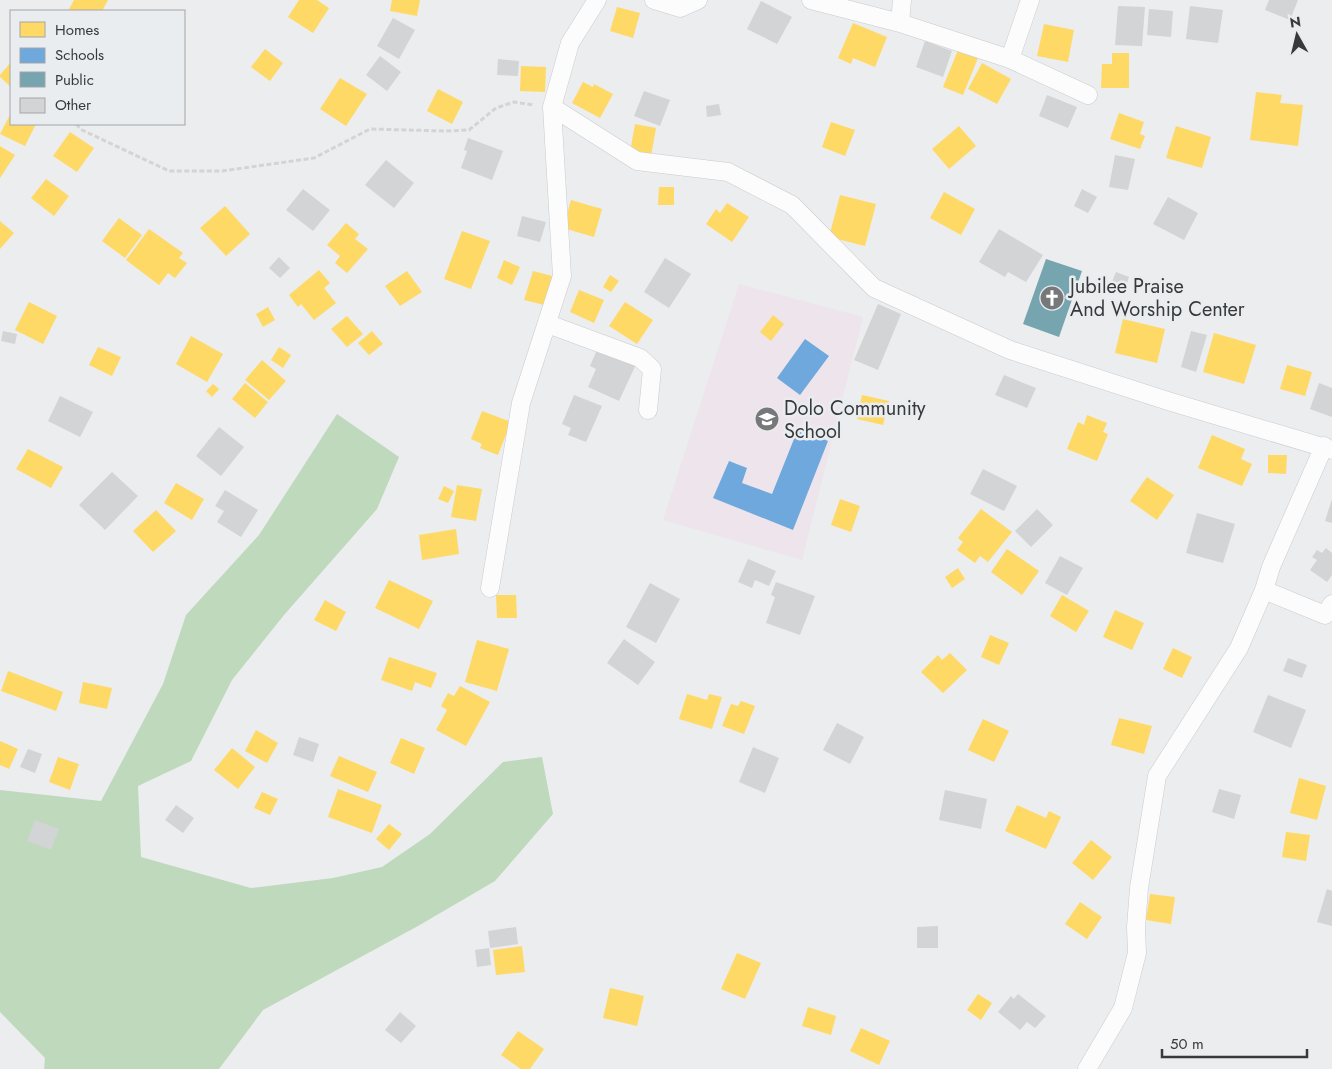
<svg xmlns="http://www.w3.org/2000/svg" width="1332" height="1069" viewBox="0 0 1332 1069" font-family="Jost,sans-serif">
<rect width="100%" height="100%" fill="#ebedef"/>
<path fill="#eee4ec" d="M739,284L863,317L802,560L663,520Z"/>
<path fill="#bfd9bc" d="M337,414L399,457L377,509L284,615L232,680L191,761L138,786L141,857L251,888L333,878L382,867L430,834L503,762L542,757L553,814L495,881L418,926L263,1010L219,1069H44L45,1058L0,1012V790L101,801L163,684L186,615L259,535Z"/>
<path fill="#ffd966" d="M74,0H108L102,11H68Z
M299,0H317L329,8L313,33L288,17Z
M392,0H420L417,16L390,11Z
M617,7L640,13L633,38L610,31Z
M853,23L887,37L875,67L853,58L851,64L838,58Z
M1044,24L1074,30L1068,62L1037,56Z
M960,45L980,53L963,95L943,87Z
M265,49L283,63L270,81L251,67Z
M1112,53H1129V88H1101L1102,64H1112Z
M11,62V87L0,77V75Z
M982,63L1011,79L997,104L968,89Z
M521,66L546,67L545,92L520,91Z
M340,78L367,94L346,126L320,109Z
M583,82L593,87L594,84L613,94L600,118L572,103Z
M438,89L463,102L452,124L427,111Z
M1256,92L1282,95L1280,103L1303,105L1298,146L1250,140Z
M11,113V124H36L25,146L0,134Z
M1119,113L1144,122L1140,134L1145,136L1140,149L1110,139Z
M831,122L855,130L845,156L822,147Z
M635,124L656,128L651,156L630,152Z
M959,126L976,146L949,169L932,149Z
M1176,126L1211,137L1202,168L1166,158Z
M70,132L94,148L77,172L53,156Z
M0,146L15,155L0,178Z
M46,179L69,196L54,216L31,198Z
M659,187H674V205H658Z
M944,192L975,209L961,235L930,218Z
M840,195L876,204L865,246L829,237Z
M571,200L602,209L594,237L563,228Z
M727,203L749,217L732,242L706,224L716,209L720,213Z
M225,206L250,234L226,256L200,228Z
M119,218L142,235L125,258L102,241Z
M0,221L14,233L0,249Z
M346,223L359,234L355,239L368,249L347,273L335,263L340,256L327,245Z
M149,229L183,253L179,258L187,263L175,278L168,273L159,285L126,260Z
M462,231L490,241L471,289L444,279Z
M504,260L520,267L512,285L497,278Z
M319,270L330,283L324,288L336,303L314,320L301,304L298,307L289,295Z
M407,271L422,292L400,306L385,286Z
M533,271L556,277L548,306L524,300Z
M610,275L619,281L611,292L603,287Z
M579,290L604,300L594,323L570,312Z
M29,302L57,316L43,344L15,330Z
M625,302L653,320L637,344L609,326Z
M268,307L275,320L263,327L256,314Z
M773,315L784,324L771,341L760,332Z
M347,316L363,334L347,347L331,329Z
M1123,319L1165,329L1157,363L1115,353Z
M372,331L383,344L369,355L358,343Z
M1214,333L1256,345L1244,384L1203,372Z
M191,336L223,354L207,382L176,364Z
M98,347L121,357L112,376L89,365Z
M279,347L291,355L283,368L271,360Z
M262,360L286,381L269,400L245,380Z
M1287,365L1312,372L1305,396L1280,389Z
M245,383L268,402L255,418L232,399Z
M213,384L219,389L212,397L206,391Z
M862,395L889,401L883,425L857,419Z
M482,411L511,422L498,455L480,448L482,444L471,439Z
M1087,415L1107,423L1103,432L1108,434L1097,461L1067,449L1078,422L1084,425Z
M1212,435L1245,449L1241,459L1252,464L1242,486L1198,468Z
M28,449L63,467L51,488L16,469Z
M1268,455H1287L1286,474L1268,473Z
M1147,477L1174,495L1157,520L1130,501Z
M176,483L204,499L192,520L164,503Z
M457,485L482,489L476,521L451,517Z
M444,486L454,491L448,503L438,499Z
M840,499L860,506L851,532L831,525Z
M981,509L1012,532L988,562L980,556L975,563L957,550L963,542L958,538Z
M156,510L176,531L153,552L133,531Z
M456,529L459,554L422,560L419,535Z
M1007,549L1039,571L1022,595L991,572Z
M958,568L965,579L952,588L945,577Z
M389,580L433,601L419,629L375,608Z
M496,595H516L517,618H497Z
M1062,595L1089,611L1076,632L1050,616Z
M325,600L346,612L336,631L314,620Z
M1115,610L1144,623L1132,650L1103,637Z
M990,635L1009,643L999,665L981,657Z
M477,640L509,649L497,691L465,682Z
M1173,648L1192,657L1182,678L1163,669Z
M950,653L967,670L943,693L921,672L938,655L942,660Z
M389,657L437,673L431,688L415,682L412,691L381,680Z
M8,671L63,692L56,711L1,691Z
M83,682L112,688L107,709L79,703Z
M460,686L490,702L466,746L436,730L447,710L441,706L448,693L454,696Z
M687,694L707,700L709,694L722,697L712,729L679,719Z
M741,701L755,706L744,734L722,726L731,704L738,706Z
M1119,718L1152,726L1144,754L1111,745Z
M983,719L1009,731L994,762L968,750Z
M256,730L278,743L267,763L245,751Z
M401,738L425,748L414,774L390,763Z
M0,741L18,749L9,769L0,765Z
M232,748L255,767L238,789L214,770Z
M339,756L377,772L368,792L330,776Z
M58,757L79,764L70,790L49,782Z
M1299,778L1326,786L1317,820L1290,813Z
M338,789L382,805L372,833L328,817Z
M262,792L278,799L270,815L254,808Z
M1017,805L1046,818L1049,811L1061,817L1046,849L1005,831Z
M389,824L402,834L389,850L376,839Z
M1286,832L1310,835L1306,861L1282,857Z
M1091,840L1112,857L1093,880L1072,863Z
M1150,894L1175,897L1171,924L1146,920Z
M1080,902L1102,917L1087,939L1065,924Z
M522,946L525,972L496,975L493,950Z
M737,953L761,963L745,999L721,989Z
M610,988L644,996L637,1026L603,1018Z
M978,994L992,1003L981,1020L967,1010Z
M808,1007L836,1016L831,1035L802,1026Z
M861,1028L890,1041L879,1065L850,1051Z
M518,1031L544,1049L530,1069H521L501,1055Z"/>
<path fill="#6fa8dc" d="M805,339L829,356L800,395L777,378Z
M798,429L828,441L793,530L713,498L729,461L747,468L742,483L772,494Z"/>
<path fill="#76a5af" d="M1046,259L1082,271L1059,337L1023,324Z"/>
<path fill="#d2d4d5" d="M1269,0H1298L1290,20L1265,10Z
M761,1L792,17L777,44L747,29Z
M1118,6L1145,7L1142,46L1115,45Z
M1190,6L1223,10L1218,43L1186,39Z
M1149,9L1173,11L1171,37L1147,35Z
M393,18L415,30L399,59L377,46Z
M925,41L952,51L943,77L916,67Z
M380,56L401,72L387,91L366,75Z
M498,59L519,61L518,76L497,75Z
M644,91L670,100L660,126L634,116Z
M1047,95L1077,107L1068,128L1039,116Z
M719,104L721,115L707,117L706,106Z
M468,138L503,151L492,180L461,168L467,151L464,150Z
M1115,155L1135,159L1128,190L1109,187Z
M386,160L414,183L394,208L365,185Z
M303,189L330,210L313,231L286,210Z
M1082,189L1097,197L1088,213L1074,206Z
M1168,197L1198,213L1184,240L1153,224Z
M522,216L546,222L540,242L517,236Z
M999,229L1043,255L1026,282L1008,272L1005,277L979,262Z
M279,257L290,268L280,278L269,268Z
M665,258L691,274L669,308L644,292Z
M1116,272L1129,277L1125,289L1111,284Z
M878,304L901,314L878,370L854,360Z
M3,331L17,334L15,344L1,341Z
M1191,331L1207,335L1196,372L1181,367Z
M597,350L638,360L619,401L588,387L596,369L590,366Z
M1004,375L1036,388L1027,408L995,395Z
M1319,383L1332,388V417L1310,409Z
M574,395L602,406L586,442L568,435L571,428L562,424Z
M60,396L93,412L80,437L48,421Z
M219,427L244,447L221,476L196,456Z
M983,469L1017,486L1004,511L970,494Z
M112,472L138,496L105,530L79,505Z
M225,490L258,510L241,537L217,522L224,511L215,506Z
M1332,499V523L1325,521Z
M1037,509L1053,525L1031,547L1015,531Z
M1197,513L1235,524L1223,563L1186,553Z
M1326,548L1332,553V575L1327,582L1310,570L1317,560L1312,557L1317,550L1322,553Z
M1060,556L1083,568L1067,595L1045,583Z
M748,559L776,571L769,586L755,580L752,588L738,582Z
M776,582L815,596L800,635L766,623L775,597L771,595Z
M650,583L680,599L656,643L626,627Z
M624,639L655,662L638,685L607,663Z
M1288,658L1307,665L1302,678L1283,671Z
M1268,695L1306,710L1291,748L1253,732Z
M837,723L864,737L850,764L823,750Z
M299,737L319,744L313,762L293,755Z
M753,747L779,758L765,793L739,782Z
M28,749L42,754L35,773L20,767Z
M1219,789L1241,795L1234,819L1212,812Z
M945,790L987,799L981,829L939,820Z
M176,805L194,818L183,833L165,820Z
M35,820L59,829L51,850L27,841Z
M1327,889L1332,891V926L1317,922Z
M938,926V948H917V927Z
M516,927L518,944L490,948L488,931Z
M489,948L491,965L477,967L475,950Z
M1018,994L1046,1016L1035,1028L1027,1022L1020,1030L998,1012L1011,996L1014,999Z
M400,1012L416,1026L401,1043L385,1030Z"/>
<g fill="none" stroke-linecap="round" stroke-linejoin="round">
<defs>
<path id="minor" d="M654,0L680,8L698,0
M811,0L900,23L902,0
M900,23L1010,59L1088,95
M1010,59L1030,0
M552,107L637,161L728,172L792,205L874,288L1010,350L1168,401L1332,450
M548,324L640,358L652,369L648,410
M490,588L521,403L562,276L552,107L570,43L597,0
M1264,590L1325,615L1332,604
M1087,1069L1123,1008L1137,953L1136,927L1139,888L1157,776L1239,648L1264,590L1271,567L1324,446"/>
</defs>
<use href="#minor" stroke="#c9cbcc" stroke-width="19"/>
<path stroke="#d4d4d5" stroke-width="3" stroke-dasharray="5 2.5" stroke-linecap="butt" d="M76,124L82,130L169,171H222L314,158L370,129L445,131L469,130L496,108L514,102L534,105"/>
<use href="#minor" stroke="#fcfcfd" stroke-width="18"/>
</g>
<defs>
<symbol id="church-disc" viewBox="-11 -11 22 22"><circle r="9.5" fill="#777879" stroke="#eaedf0"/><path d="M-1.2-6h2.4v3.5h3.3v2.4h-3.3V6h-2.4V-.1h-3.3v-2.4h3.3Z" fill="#fff"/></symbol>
<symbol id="school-disc" viewBox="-11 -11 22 22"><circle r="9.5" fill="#777879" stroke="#eaedf0"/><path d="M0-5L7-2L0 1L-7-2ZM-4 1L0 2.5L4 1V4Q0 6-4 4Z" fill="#fff"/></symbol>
</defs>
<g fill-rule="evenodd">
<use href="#church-disc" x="1038" y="284" width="28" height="28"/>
<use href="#school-disc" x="753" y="405" width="28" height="28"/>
</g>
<g text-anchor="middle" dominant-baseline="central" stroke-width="5" stroke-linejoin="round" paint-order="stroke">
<g font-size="20" fill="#38393a" stroke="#eaedf0" text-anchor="start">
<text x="1070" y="286">Jubilee Praise<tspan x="1070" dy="23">And Worship Center</tspan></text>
<text x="784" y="408">Dolo Community<tspan x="784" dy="23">School</tspan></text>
</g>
</g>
<rect x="10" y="10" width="175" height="115" fill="#eaedf0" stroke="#a3a5a7"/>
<rect x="20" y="22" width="25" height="15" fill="#ffd966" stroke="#a3a5a7"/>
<text x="55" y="35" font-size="15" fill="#38393a">Homes</text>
<rect x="20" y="48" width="25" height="15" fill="#6fa8dc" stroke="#a3a5a7"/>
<text x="55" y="60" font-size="15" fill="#38393a">Schools</text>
<rect x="20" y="72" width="25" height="15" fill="#76a5af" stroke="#a3a5a7"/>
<text x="55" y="85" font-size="15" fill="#38393a">Public</text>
<rect x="20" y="98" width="25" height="15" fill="#d2d4d5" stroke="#a3a5a7"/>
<text x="55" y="110" font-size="15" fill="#38393a">Other</text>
<g transform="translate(1297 35) rotate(352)" stroke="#eaedf0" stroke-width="4" paint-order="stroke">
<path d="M0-4L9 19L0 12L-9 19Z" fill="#38393a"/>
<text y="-8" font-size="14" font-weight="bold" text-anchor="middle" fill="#38393a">N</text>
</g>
<path d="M1162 1049v8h145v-8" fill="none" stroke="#38393a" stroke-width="2.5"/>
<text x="1170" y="1049" font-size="15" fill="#38393a" stroke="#eaedf0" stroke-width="4" paint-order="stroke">50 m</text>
</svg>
